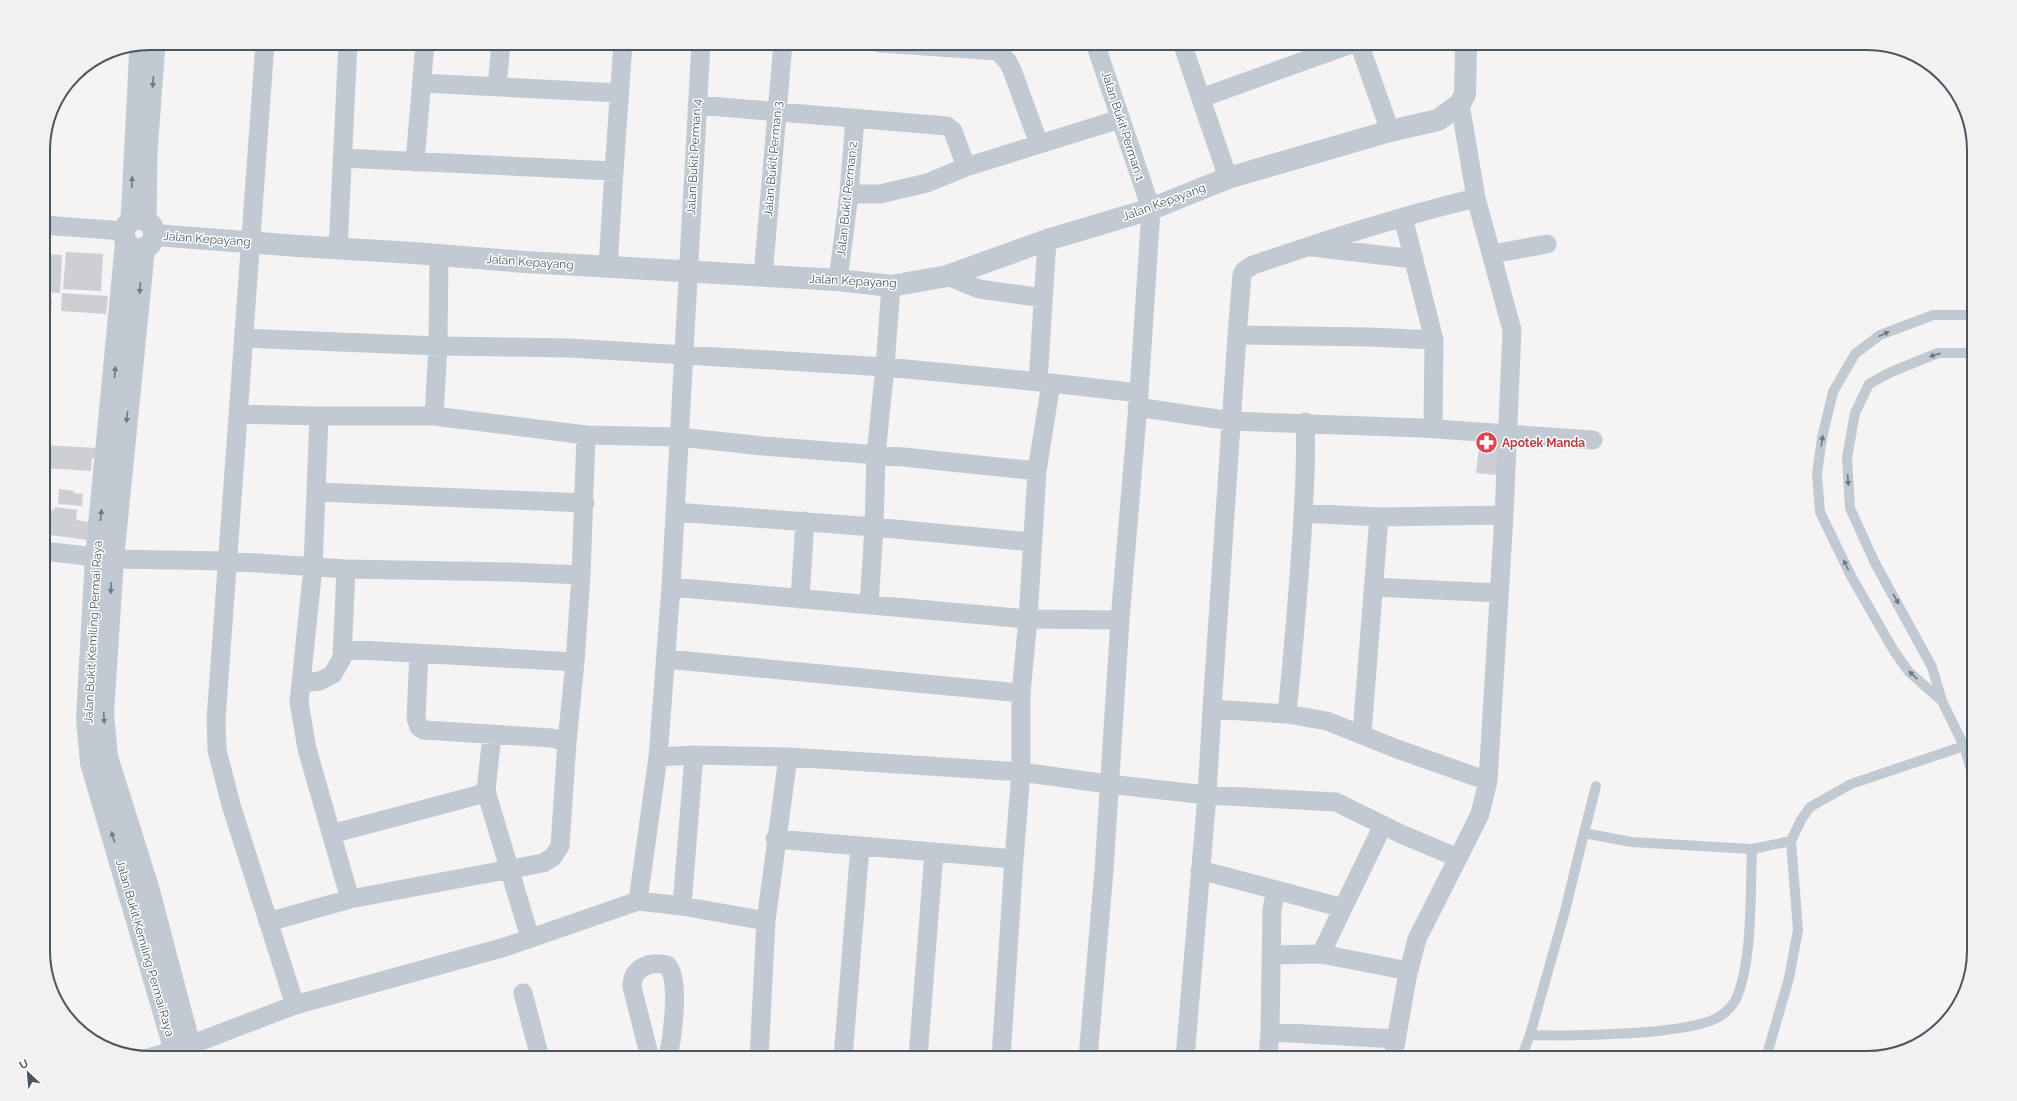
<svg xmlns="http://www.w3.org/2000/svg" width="2017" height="1101" viewBox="0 0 2017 1101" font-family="Raleway,sans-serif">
<rect width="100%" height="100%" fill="#f5f3f3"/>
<path fill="#cdcfd5" d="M66,252L103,254L101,291L63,289Z
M43,254L62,255L60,293L43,292Z
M62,293L108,296L106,314L61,311Z
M43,298L52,299L50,324H43Z
M43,352H45V370H43Z
M1480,438L1502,440L1498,475L1476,473Z
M44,445L96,448L95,458H92L91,471L43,468Z
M59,489L74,491V493L83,494L82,506L58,504Z
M55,507L77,510L76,520L90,522L88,540L43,534L46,509L54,510Z"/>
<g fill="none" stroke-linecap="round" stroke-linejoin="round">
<path stroke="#c1cad2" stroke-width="10" d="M1974,353H1938L1891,372L1869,384L1855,413L1847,458L1850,508L1875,563L1932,667L1942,701L1964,746L1974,779
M1942,701L1909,672L1894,651L1851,576L1820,512L1817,474L1822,438L1833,392L1855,354L1880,335L1933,315H1974
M1584,833L1596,786
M1752,849C1750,893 1753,961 1736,999C1734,1004 1726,1012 1722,1015C1693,1036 1569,1036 1530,1035L1565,911L1584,833L1631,842L1752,849L1791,841L1801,820L1810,807L1851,784L1964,746
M1521,1058L1530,1035
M1766,1058L1789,978L1798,930L1791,841"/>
<path stroke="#c1cad2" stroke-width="19" d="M265,43L216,720L217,750L231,805L295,1005
M880,43L998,51L1008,62L1012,70L1039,144
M1182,43L1228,178
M1359,43L1390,131
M422,83L619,93
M497,87L501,43
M1201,98L1354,43
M1460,104L1476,198
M697,105L947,126L953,131L966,167
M342,158L614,171L623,43
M415,162L425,43
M849,194H880L927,183L966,167L1120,119
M1403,217L1434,340
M147,220L148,153L156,43
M130,221L139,45
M43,225L124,231
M1312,247L1414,259
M338,249L348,43
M1492,254L1547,244
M608,267L614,171
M763,276L783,43
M947,276L979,289L1043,298
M838,280L849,194L855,118
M1237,335L1370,337L1434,340L1433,429
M244,338L438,346L569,348L885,367L891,286
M1038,382L1047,240
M1137,407L1231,421L1422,428L1593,440
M319,416L313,567L299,702L307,749L350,899
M434,416L438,346L439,255
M586,435L679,437L763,446L903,457L1037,471
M316,492L585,503
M675,512L874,527L1031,542
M1303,513L1379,517L1362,733
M43,551L113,559L228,561L346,569L511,572L581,575L586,435L434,416H319L238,414
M671,587L1028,619L1037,471L1051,383L1139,393
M1373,587L1499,593
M800,599L805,521
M869,605L874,527L876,455L885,367L1051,383
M342,649L575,662L567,742
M666,659L1021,693
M575,662L581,575
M301,683L320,681L333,674L342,658L346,569
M1212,709L1237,335L1242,275L1244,271L1253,265C1327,240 1400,216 1476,198L1512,330L1504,515L1379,517
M1287,714C1293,654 1298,595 1302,535C1304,497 1307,460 1305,422
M658,757L694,755L788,757L1021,772V693L1028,619L1120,620
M486,791L530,938
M331,834L478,795L486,791L492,734
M775,839L934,852
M1458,858L1480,814L1488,781L1504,515
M1200,870L1276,890L1272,909L1270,1032
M1276,890L1343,908L1383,825
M638,901L658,757L671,587L701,43
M682,906L694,755
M1343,908L1321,954L1409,971
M766,921L788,757
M268,922L350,899L543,863L553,857L560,846L567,742L552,738L424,730L419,727L416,718L419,653
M1271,955L1321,954
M523,993L540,1058
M148,1058L190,1045L295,1005L505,947L638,901L682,906L766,921L759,1058
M650,1058L632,987C632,967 650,961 667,965C681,978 672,1039 668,1058
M843,1058L860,846
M918,1058L934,852L1014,859L1021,772L1108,784L1207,795L1212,709L1287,714L1327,721L1397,749L1488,781
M1001,1058L1014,859
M1088,1058L1104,870L1120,620L1139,393L1151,209L1095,43
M1185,1058L1207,795L1336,802L1401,834L1458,858L1417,939L1407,978L1393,1058
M1268,1058L1270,1032L1396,1039"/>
<path stroke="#c1cad2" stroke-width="22" d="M124 234a15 15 0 1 1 30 0a15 15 0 1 1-30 0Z
M155,235L298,246L414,253L525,262L838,280L891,286L947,276L1047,240L1151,209L1228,178L1390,131L1438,120L1460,104L1465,94L1466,43
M126,243L96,557L87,719L91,763L177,1058
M144,249L113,559L103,713L107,757L148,887L193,1058"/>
</g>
<defs><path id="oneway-solid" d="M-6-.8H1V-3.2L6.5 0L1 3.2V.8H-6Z"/></defs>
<g fill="#6e7983">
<use href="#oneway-solid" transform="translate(153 82) rotate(94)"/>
<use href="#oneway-solid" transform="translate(132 182) rotate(-87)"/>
<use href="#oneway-solid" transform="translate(140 288) rotate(95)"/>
<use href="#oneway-solid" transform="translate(1884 334) rotate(-24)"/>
<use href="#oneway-solid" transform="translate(1935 355) rotate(164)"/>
<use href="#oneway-solid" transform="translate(115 372) rotate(-85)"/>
<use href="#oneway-solid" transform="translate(127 417) rotate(96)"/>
<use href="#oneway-solid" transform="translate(1822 441) rotate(-81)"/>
<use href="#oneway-solid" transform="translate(1848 480) rotate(86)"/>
<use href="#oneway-solid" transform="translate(101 515) rotate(-84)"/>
<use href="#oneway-solid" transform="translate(1846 565) rotate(-116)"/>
<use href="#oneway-solid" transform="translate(111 588) rotate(93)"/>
<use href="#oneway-solid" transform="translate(1896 599) rotate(61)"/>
<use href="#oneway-solid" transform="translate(1913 675) rotate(-137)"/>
<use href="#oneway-solid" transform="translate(104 718) rotate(87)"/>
<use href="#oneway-solid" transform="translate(113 837) rotate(-106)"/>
</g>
<defs>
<symbol id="pharmacy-disc" viewBox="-11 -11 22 22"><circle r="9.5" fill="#e0444e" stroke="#fff"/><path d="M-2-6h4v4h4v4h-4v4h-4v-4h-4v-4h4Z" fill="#fff"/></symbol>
</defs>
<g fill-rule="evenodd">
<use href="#pharmacy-disc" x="1474" y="430" width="25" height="25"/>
</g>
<g text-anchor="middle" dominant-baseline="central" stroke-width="3" stroke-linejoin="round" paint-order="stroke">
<g font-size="12" fill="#4a5661" stroke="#fff">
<text transform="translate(1123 126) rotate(72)">Jalan Bukit Perman 1</text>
<text transform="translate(694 157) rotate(-87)">Jalan Bukit Perman 4</text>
<text transform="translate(773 159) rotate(-85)">Jalan Bukit Perman 3</text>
<text transform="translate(847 199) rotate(-84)">Jalan Bukit Perman 2</text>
<text transform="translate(1164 202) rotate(-20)">Jalan Kepayang</text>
<text transform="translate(207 239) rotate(4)">Jalan Kepayang</text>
<text transform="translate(530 262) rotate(4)">Jalan Kepayang</text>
<text transform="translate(853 281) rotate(3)">Jalan Kepayang</text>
<text transform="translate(93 632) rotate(-87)">Jalan Bukit Kemiling Permai Raya</text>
<text transform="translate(145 948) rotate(74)">Jalan Bukit Kemiling Permai Raya</text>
</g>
<g font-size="12" font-weight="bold" fill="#be3a42" stroke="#fff" text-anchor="start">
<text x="1502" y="443">Apotek Manda</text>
</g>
</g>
<path d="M0 0H2017V1101H0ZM150 50H1867A100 100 0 0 1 1967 150V951A100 100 0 0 1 1867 1051H150A100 100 0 0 1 50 951V150A100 100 0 0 1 150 50Z" fill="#f1f1f2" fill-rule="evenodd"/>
<path fill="none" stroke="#4a5661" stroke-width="2" d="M150 50H1867A100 100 0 0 1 1967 150V951A100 100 0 0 1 1867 1051H150A100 100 0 0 1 50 951V150A100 100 0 0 1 150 50Z"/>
<g transform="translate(28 1073) rotate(334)" stroke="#ffffff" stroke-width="3" paint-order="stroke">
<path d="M0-3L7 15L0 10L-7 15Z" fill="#4a5661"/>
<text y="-6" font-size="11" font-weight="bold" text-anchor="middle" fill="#4a5661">U</text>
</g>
</svg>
